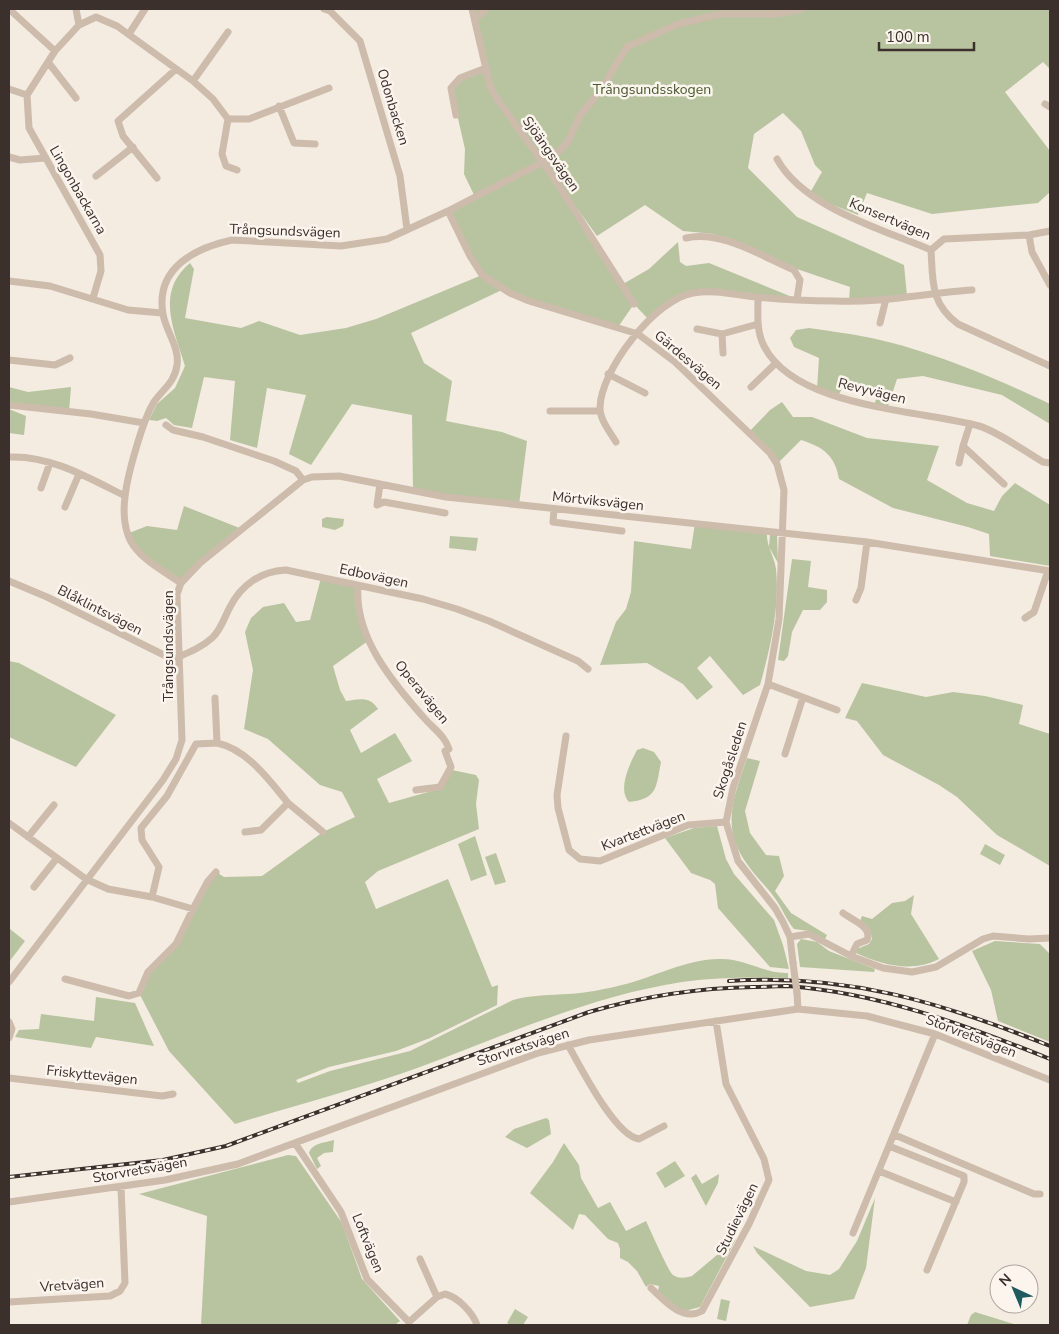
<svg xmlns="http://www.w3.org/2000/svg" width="1059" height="1334" viewBox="0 0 1059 1334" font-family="'Nunito Sans',sans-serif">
<rect width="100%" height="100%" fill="#f4ebe1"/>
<path fill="#b8c4a0" d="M472,9H1050V69L1043,62L1005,92L1050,151V192L1038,203L932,214L867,193L858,215L821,200L811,191L822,172L815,165L801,131L783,113L754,134L748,168L797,217L904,265L907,296L849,301L850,287L791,267L714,234L683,231L645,205L597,236L553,175L623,284L649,269L678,242L680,262L686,266L709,263L797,299L692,293L649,320L634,304L618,327L529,301L504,289L411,333L424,363L452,381L446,421L502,432L527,441L519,505L413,490L412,415L352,404L311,465L289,454L306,395L267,388L257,448L230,440L235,381L204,377L192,428L174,425L166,418L157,421L149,420L157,404L175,388L185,366C174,330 155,292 190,263L194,269L185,318L241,328L259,321L300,335L346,328L376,319L482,275L448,211L475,197L464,174L465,149L451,88L460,78L486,68Z
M809,328C828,331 847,333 866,337C924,348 996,378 1050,404V424L1002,395L923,376L897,379L887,409L874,406L878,392L845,383L838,396L817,389L819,358L794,347L790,338L796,330Z
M9,387L28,392L71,387L69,412L9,405Z
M782,402L793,417H812L867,438L939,446L927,480L967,503L994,511L1002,496L1015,483L1050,505V566L990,556L989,534L968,527L893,508L839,479C835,455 823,447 801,440L777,464L749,432L770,410Z
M9,409L26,416L24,435L9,433Z
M184,506L242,529L181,583L133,545L129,533L147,526L177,530Z
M327,517L344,519L343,526L335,530L322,527V519Z
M695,523L767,532C766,546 774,555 776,569C780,607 770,649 760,685L743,695L710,656L697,668L713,687L697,700L683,684L647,663L600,665L616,622L626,609L631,592L634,541L691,549Z
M770,534H777L778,563L769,547Z
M450,536L478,538L476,551L449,548Z
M792,559L811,561L808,587L827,590V602L820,610H803L792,632L788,656L784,661L778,660Z
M321,578L358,586L368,641L333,666L340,690L346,701C360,699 370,696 378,709L350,730L361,753L395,733L412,761L377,779L389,803L439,789L452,770L476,775L479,780L476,804L479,829L378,871L365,882L376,909L448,879L492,987L498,985L497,1005L430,1038L396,1051L329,1067L296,1080L298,1083L330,1071L410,1051L513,1000C532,995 550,995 569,994C586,993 606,989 622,985C655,977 688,958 722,959C746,959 765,974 788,973V978C753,977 718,977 682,982C591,996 506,1035 420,1067C359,1089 296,1105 235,1124L169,1051L139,993L148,972L172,950L216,872L224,877L262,876L323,832L355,817L342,792L320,785L268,739L244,729L253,670L245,632L251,618L263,607L284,603L296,622L310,620Z
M9,661L19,663L116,715L76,767L9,737Z
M862,683L926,697L953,692L985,696L1023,705L1019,724L1050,734V866L997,835L957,797L939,785L883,755L857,721L845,718Z
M643,748L654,752L661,762C656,787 658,799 629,802C617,790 630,763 637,750Z
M747,758L760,761L745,811L750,833L766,855L779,856L784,876L775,891L791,913L827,935L825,939L809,931L794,929C786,920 782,907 774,897C765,885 755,876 747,864C720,827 734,797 747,758Z
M717,826L726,859L734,874L774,920L783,945L789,969L770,967L718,908L715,884L710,880L691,873L665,838L694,828Z
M475,836L487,875L471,881L458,844Z
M985,844L1005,855L1000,865L980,854Z
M496,853L506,882L495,885L485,857Z
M914,895L911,914L939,959C912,973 882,965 856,953L857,949L869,944L872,939C871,930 869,925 860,921L862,916L872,919L892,903L905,901Z
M10,929L25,941L9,962V930Z
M801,939L817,942L829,951L875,969L874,972L800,967L797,944Z
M995,941L1040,944L1050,954V1042L998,1021L991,990L972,951Z
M96,997L135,1003L154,1046L96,1037L91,1048L15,1037L19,1030L39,1029L41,1014L94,1021Z
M546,1118L549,1120L551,1134L527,1148L505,1137L514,1129Z
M334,1140L333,1152L324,1153L317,1158L321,1166L317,1169L309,1153C312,1143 324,1143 334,1140Z
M564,1143L579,1165L581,1178L598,1208L610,1202L626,1231L646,1221C650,1229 669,1273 673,1275C679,1279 685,1278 692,1276L736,1239L700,1307L685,1311L674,1305L658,1291L659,1286L650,1284L646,1287L637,1271L628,1262L620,1258V1249L618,1243L608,1239L585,1215L579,1214L573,1230L530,1193L553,1162Z
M288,1155L296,1156L342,1223L362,1279L400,1321L396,1324L398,1325H201L207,1216L139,1194Z
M675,1161L685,1176L665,1188L656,1173Z
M696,1174L702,1184L719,1174L718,1183L706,1206L691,1178Z
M875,1198L866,1268L854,1299L810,1307L757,1253L753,1246L806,1271L830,1275L839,1269L857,1241Z
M721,1299L730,1301L726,1321L717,1319Z
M515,1309L528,1317L523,1325H511L507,1323Z
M975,1312L1017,1325H967L971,1315Z"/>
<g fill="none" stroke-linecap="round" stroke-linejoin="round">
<path stroke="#cdbbac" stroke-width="7" d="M9,9L55,51
M76,9L79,25
M324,9L330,11L360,41L400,176L407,229
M472,9L490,86L495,96L554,178L634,304
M476,19L486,9
M129,34L145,9
M48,62L76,98
M193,81L228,32
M9,89L27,95
M1045,104L1050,107
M279,106L294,143L315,144
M456,115L451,88L460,78L486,68
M9,157L20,160L45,158
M777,159C804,208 882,229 931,250C933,281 930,303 958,324L1050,366
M237,170L226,166L222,154L228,119H249L329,88
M96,176L133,147
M157,178L123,136L118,121L175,70
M448,211L470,256L482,275L510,293L529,301L638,334L675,362L770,453L777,464L784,490L779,619L768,684L733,788L726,822L738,861L775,908L783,922L790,937L793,963
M1029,235L1032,252L1050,285
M686,238C722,230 761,256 794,270L800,280L797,299
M931,250L944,239L1029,235L1050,231
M9,281L50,286L128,310L162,313
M758,297C758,313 756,331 764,346C795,408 920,410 979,426C997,431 1026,452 1043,462L1050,463
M93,298L101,271L100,255L29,128L27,95L55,51L79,25L96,17L117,26L193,81L213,99L228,119
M880,323L886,299
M697,329L722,334L758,324
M722,334L723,353
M9,360L55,365L70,358
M608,374L645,393
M751,387L776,363
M9,405L91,414L144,423
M550,411H600
M970,424L963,446L1004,484
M166,425L173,430L203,437L274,461L296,471L303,480
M616,442C610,432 600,420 600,408C600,371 655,299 693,293C714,289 736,295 757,297C783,300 810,301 836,301C881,303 927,293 972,290
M9,457C50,455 89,478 125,496
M959,463L963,446
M380,484L377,505L384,502L445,513
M41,488L50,463
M65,507L79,474
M554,509L553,522L622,531
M9,581L47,597L178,662
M181,583C165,572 144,561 133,545C124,532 123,512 125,497C127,476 143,419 154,402C163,389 175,382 177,365C180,348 165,329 163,314C155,268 195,248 232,240L341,246L387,239L448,211L543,162L559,151L568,142L580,115L598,94L627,47L678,24L720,14H776L801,9
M358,586C354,637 393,683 425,719C434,729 445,736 449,749L445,751L451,767L440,787L416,790
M856,600L861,588L867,542
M1025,618L1034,612L1048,571
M178,657C190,652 202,647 212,638C221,630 224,618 230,607C241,585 261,571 286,570L423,599L457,609L489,621L578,661L588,669
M768,684L837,710
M566,736L557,795L558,808L569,850L580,859L600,861L688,825L726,822
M217,743C247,749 270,781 288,803L261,830L245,832
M785,754L803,697
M288,803L323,832
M9,823L86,879L108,889L152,897L193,909L176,944L148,972L139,993L129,996L65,979
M28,837L54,805
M34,887L57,858
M152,897L159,867L142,840L141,828L167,796L196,744L217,743L215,698
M193,909L208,881L216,872
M843,913C852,920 873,927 867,940L857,944L851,956
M790,937L809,934L851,956L883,968L912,972L936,967L983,939L993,936L1029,939L1050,938
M9,982L163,780L176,759L182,740L177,594L181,583L200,563L303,480L312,477L339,476L446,497L867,542L1050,571
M797,993L798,1009
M9,1022L12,1029L9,1038
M568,1045C580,1066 615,1136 639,1139L664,1126
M9,1078L162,1096L173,1094
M895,1135L1034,1194H1040
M295,1143L341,1212L367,1279L409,1322L437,1297L420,1259
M889,1146L964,1176V1182L927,1270
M879,1171L956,1202
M9,1202L165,1180L238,1164L538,1053L589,1040L798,1009L867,1016L935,1034L1050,1080
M853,1233L935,1034
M651,1288C664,1300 682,1322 702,1311L749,1224L769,1180L764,1159L726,1084L716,1021
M437,1297L445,1294C458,1297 473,1313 477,1325
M9,1302L110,1296L120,1291L125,1283L121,1187"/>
<defs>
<path id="rail" d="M729,981C847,973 943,1003 1050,1046
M9,1177L163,1160L226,1146L589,1012C644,996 697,988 754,987C765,987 777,986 788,986C879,993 966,1025 1050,1059"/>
</defs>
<use href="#rail" stroke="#3b302b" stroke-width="4"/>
<use href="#rail" stroke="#fbf5ee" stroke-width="2" stroke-dasharray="5.5" stroke-linecap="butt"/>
<path stroke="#cdbbac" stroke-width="7" d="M793,963L797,993"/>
</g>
<g text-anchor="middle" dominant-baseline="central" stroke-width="5" stroke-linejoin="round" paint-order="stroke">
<g font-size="14" fill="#4a5a2e" stroke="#fbf5ee">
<text x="652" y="89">Trångsundsskogen</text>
</g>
<g font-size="14" fill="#3b302b" stroke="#fbf5ee">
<text transform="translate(393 107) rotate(73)">Odonbacken</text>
<text transform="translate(551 154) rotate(55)">Sjöängsvägen</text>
<text transform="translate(78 190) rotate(60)">Lingonbackarna</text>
<text transform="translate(890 219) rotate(23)">Konsertvägen</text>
<text transform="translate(285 231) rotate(2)">Trångsundsvägen</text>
<text transform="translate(688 360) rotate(40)">Gärdesvägen</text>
<text transform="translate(872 391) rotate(14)">Revyvägen</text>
<text transform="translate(598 501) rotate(6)">Mörtviksvägen</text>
<text transform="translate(374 576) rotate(12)">Edbovägen</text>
<text transform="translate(100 610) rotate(27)">Blåklintsvägen</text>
<text transform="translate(168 646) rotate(-90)">Trångsundsvägen</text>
<text transform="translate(422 692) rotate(51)">Operavägen</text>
<text transform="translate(730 760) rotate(-72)">Skogåsleden</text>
<text transform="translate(643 831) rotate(-21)">Kvartettvägen</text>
<text transform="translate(971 1036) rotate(21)">Storvretsvägen</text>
<text transform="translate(523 1047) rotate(-18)">Storvretsvägen</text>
<text transform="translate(92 1075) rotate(6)">Friskyttevägen</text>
<text transform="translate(140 1170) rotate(-10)">Storvretsvägen</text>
<text transform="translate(737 1219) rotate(-64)">Studievägen</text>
<text transform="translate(368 1243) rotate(68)">Loftvägen</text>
<text transform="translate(72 1285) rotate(-4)">Vretvägen</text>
</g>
</g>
<rect width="1059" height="1334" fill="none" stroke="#3b302b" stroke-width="20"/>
<g transform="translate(1014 1289) rotate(316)"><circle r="24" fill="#fbf5ee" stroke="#aea6a0"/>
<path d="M0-4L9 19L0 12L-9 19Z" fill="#1f5a5e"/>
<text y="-8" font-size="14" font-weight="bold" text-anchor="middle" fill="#3b302b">N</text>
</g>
<path d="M879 42v8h95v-8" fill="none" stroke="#3b302b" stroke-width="2.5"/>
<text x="886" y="42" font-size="15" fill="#3b302b" stroke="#fbf5ee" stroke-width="4" paint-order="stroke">100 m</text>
</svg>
